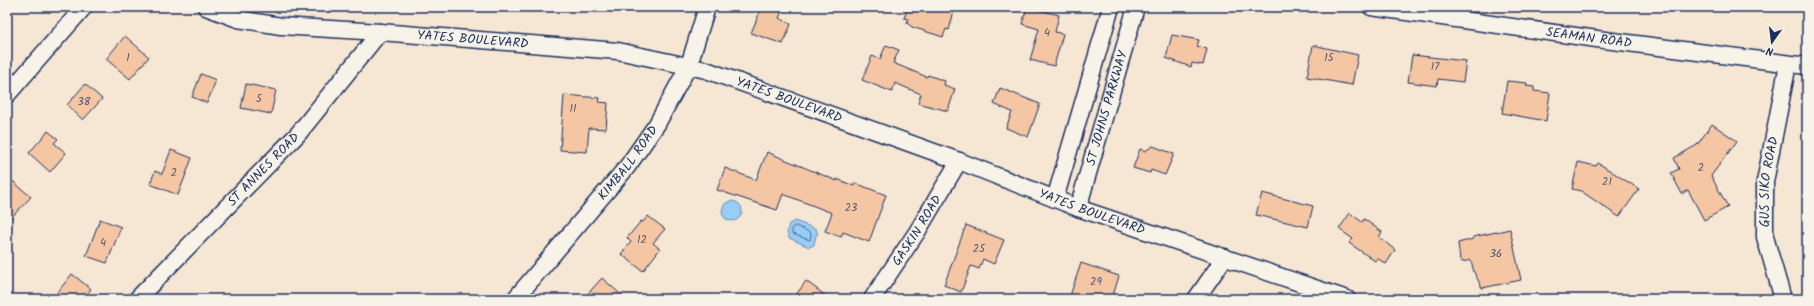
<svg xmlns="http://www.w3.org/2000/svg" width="1814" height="306" viewBox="0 0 1814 306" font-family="Kalam,sans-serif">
<rect width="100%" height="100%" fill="#f6e6d4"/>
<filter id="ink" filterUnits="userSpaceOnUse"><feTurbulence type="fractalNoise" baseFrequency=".025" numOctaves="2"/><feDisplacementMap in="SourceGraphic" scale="8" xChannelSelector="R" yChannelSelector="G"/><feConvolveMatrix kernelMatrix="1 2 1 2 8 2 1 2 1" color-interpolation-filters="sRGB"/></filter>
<g filter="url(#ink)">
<path fill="#98cdf6" stroke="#668eb9" d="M722 211a10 10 0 1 1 20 0a10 10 0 1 1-20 0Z
M795,221L816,229L818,234L816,235L814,245L809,247L789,238L787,232L789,224Z"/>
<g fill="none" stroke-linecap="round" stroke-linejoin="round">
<path stroke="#4d6e9b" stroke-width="1" d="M796,226L811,233L810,240L792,234V228Z"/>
</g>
<path fill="#f5c6a4" stroke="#1b2f5e" d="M762,7H784L779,18L791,24L783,44L751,33Z
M908,7H955L949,30L946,29L943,37L912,27L907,23L908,19L904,18Z
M1027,7L1059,15L1055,32L1063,34L1054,66L1030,60L1039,29L1022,24Z
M1172,35L1199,40L1197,46L1207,49L1203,65L1192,63L1191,67L1166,58Z
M125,36L149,57L130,79L106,59Z
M886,45L899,50L893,63L927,77L928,75L945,81L944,85L955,89L948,111L918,103L921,94L895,83L892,92L862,80L872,56L880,59Z
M1313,45L1358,55L1352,85L1307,77Z
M1412,55L1466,61L1463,82L1438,79L1437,86L1408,82Z
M201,74L216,80L207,103L192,97Z
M1507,81L1527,83L1526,86L1534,87V91L1550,93L1546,121L1502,113Z
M85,84L102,99L83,120L67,105Z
M246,84L276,90L271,114L241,108Z
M1000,88L1040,104L1028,137L1006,128L1012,112L994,104Z
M564,95L600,98L599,102L608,103L606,129L589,128L587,152L560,150Z
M1712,124L1737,141L1711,176L1728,207L1704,220L1688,190L1682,194L1671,173L1679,169L1674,158L1697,145Z
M48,131L58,139L54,143L66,153L50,172L29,153Z
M1153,146L1174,154L1165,175L1151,170L1150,173L1133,168L1140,149L1145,151Z
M171,150L192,158L178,195L150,184L155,171L162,174Z
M767,152L837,181V179L854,186L855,183L886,195L869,242L843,232L841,237L825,231L832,213L783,194L777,210L717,190L725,168L756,180Z
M1578,162L1596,166L1598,163L1639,189L1619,217L1581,191L1572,189Z
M7,176L31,197L7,222Z
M1262,193L1313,206L1308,227L1256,215Z
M1350,213L1362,222L1364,219L1382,232L1379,237L1395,250L1386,264L1377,258L1375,261L1349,243L1353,239L1339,229Z
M648,216L665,229L653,243L660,249L643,271L621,254L631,242L627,238L641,221L643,222Z
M100,219L121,227L107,263L86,256Z
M966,225L1004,240L994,264L983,259L979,269L971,266L961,292L944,285Z
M1510,229L1521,280L1482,288L1474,272L1471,260L1462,262L1460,260L1458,243L1473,239V237Z
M1081,263L1119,276L1112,299H1069Z
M72,274L91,289L83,299H52Z
M602,278L626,299H583Z
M806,281L830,299H793Z"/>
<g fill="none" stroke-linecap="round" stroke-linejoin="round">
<defs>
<g id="minor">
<path id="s1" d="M206,7L238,19L281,26L380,32L618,51L706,70L959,161L1078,208L1347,299"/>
<path id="s2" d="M1371,7L1597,39L1807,66"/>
<path d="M7,95L84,7"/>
<path d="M1055,199L1111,7"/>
<path id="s3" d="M1078,208L1136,7"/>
<path id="s4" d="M137,299L298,134L380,32"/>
<path id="s5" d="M515,299L627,167L657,124L689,65L707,7"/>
<path id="s6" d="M872,299L917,232L959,161"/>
<path d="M1196,299L1225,257"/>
<path id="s7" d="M1783,299L1765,237V182L1788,64"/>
</g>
</defs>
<use href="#minor" stroke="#1b2f5e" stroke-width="19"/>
<use href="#minor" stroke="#f7f3e8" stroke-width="16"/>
</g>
</g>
<g text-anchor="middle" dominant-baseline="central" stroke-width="3" stroke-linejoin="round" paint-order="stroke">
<g font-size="11" fill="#525570">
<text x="1047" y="33">4</text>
<text x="128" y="58">1</text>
<text x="1329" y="58">15</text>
<text x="1435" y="67">17</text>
<text x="259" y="99">5</text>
<text x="84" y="102">38</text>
<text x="573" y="109">11</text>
<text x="1701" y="168">2</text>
<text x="174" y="173">2</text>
<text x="1607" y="182">21</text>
<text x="851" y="208">23</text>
<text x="642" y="240">12</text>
<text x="103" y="243">4</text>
<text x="979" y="249">25</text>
<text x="1496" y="254">36</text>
<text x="1096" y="282">29</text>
</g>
<g font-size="13" fill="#1b2f5e" stroke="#f7f3e8">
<text stroke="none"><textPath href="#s2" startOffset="220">SEAMAN ROAD</textPath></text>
<text stroke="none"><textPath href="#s1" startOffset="270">YATES BOULEVARD</textPath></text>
<text stroke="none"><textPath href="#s1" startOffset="594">YATES BOULEVARD</textPath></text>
<text stroke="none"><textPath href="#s3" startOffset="104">ST JOHNS PARKWAY</textPath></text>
<text stroke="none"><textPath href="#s5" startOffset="177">KIMBALL ROAD</textPath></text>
<text stroke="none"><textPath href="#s4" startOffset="181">ST ANNES ROAD</textPath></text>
<text stroke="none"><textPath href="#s7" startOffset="120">GUS SIKO ROAD</textPath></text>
<text stroke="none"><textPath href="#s1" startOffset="917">YATES BOULEVARD</textPath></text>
<text stroke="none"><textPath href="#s6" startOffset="82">GASKIN ROAD</textPath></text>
</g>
</g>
<rect width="1814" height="306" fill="none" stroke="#f7f3e8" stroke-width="24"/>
<rect x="12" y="12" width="1790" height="282" fill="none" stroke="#1b2f5e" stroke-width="1.5" filter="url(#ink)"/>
<g transform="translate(1772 42) rotate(194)" stroke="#f7f3e8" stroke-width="3" paint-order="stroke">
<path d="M0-3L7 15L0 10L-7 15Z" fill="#1b2f5e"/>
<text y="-6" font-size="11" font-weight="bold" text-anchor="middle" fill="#1b2f5e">N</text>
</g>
</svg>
